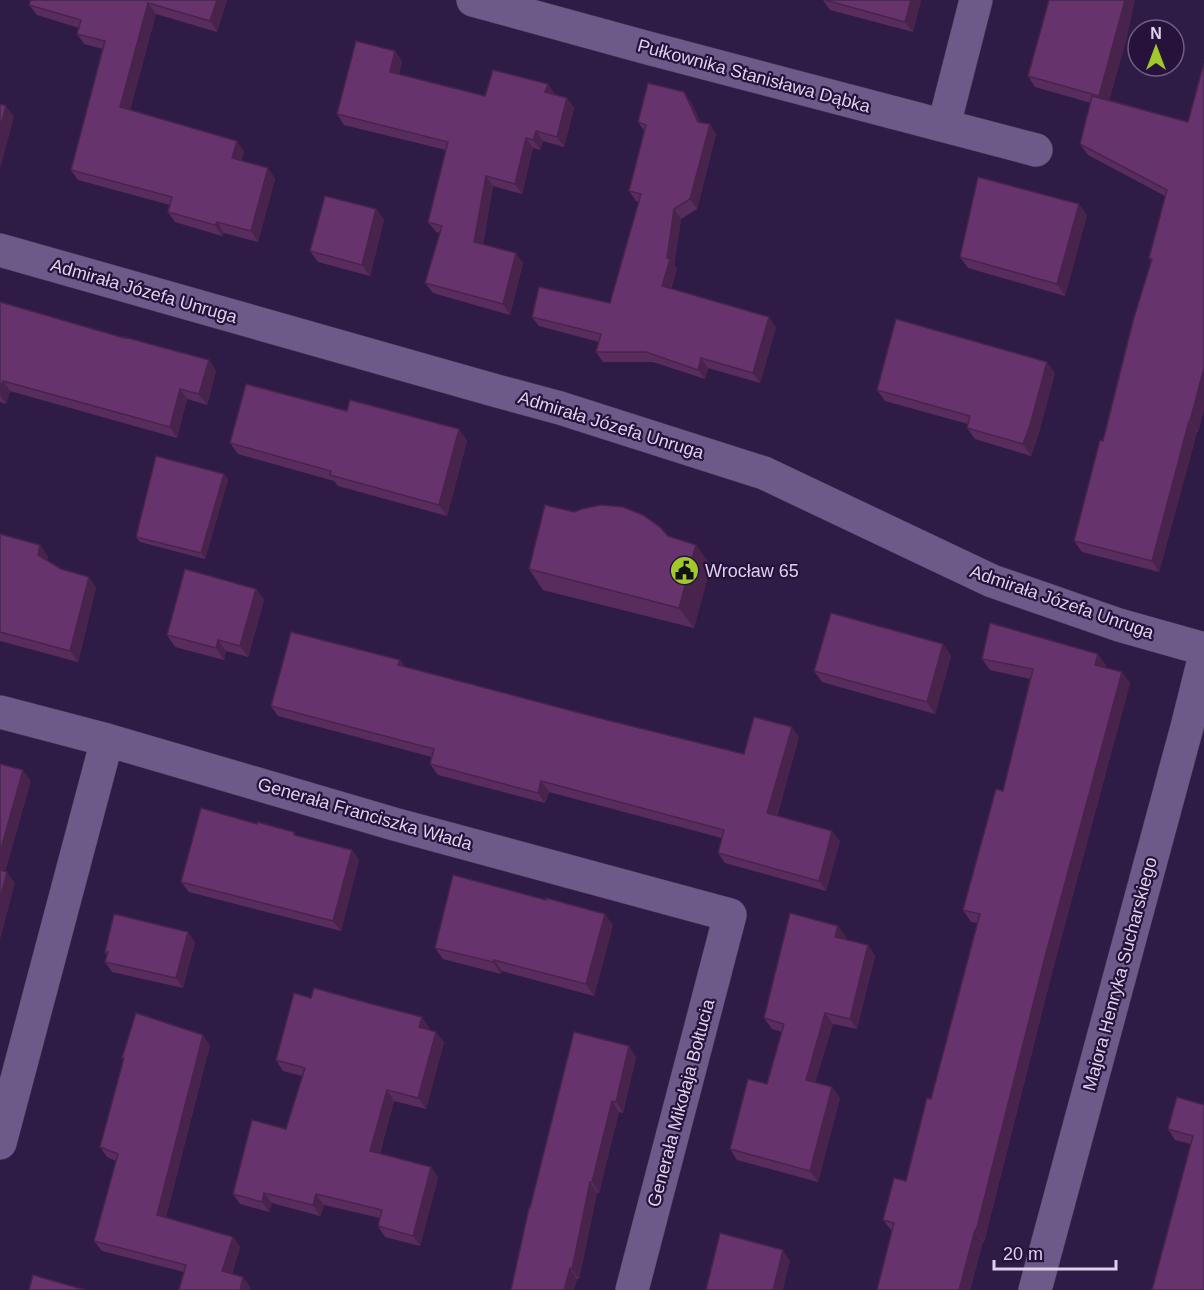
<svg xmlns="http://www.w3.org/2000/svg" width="1204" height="1290" viewBox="0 0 1204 1290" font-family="Arial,sans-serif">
<rect width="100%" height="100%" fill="#2f1c46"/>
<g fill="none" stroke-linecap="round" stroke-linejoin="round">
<defs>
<path id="minor" d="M473,0L648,48L1036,150
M944,125L976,0
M0,250L497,391L560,408L764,473L992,581L1119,625L1204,649
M0,712L107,740L394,824L730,915L632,1290
M0,1143L107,740
M1035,1290L1187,727L1204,659"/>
</defs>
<use href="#minor" stroke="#4b395d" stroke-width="34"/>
<use href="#minor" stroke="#6e5a89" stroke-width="33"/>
</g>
<path fill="#592c5e" d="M227,0L217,32L156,14L130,110L244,151L241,161L268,168L275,179L258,242L224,233L222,236L175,222L168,212L170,205L78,180L71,170L103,49L84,44L77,34L79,28L37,15L29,5Z
M823,0H921L913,32L830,10Z
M1127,37L1109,100L1188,122L1204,63V409L1198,432H1197L1159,572L1082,552L1074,541L1103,441L1151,262L1149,258L1165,196L1088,155L1080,144L1091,103L1035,87L1028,76Z
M395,51L402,62L399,74L485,96L555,94L567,98L574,108L564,147L543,141L540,150L533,148L522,194L493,186L483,244L523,263L510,315L433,293L425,283L440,233L436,232L428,222L446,150L344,125L337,114Z
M691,102L700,122L716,134L697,209L681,219L674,265L677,269L671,289L776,327L760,383L708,368L705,379L653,362H603L596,352L599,342L539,326L532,317L610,303L639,202L636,201L629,191L645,132L638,122Z
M376,209L384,220L370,276L318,262L310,251Z
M1087,215L1065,296L968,268L960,257Z
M0,302L124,338L209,360L216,371L207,405L187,399L177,438L10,391L6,404L0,402Z
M1055,373L1038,436L1031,456L975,439L967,428L968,424L885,401L877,390Z
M347,411L459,429L467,441L447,516L338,486L334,481L238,454L230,443Z
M224,474L228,480L205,559L140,542L136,537Z
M0,534L48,556L47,561L61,569L89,577L96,588L78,662L0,641Z
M668,536L711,565L694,628L543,590L529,569Z
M256,589L264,600L248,657L226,651L224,660L175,647L167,635Z
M943,644L951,656L935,714L822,682L814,671Z
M982,659L1106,665L1105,668L1130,683L1054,965L984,1242H983L970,1290H877L892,1231L883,1220L906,1181L931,1099L977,923L971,922L963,910L1003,791L1030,679L990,670Z
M400,660L405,667L599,718L744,754L799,737L777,816L840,841L826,891L725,863L718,853L722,838L549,792L545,803L438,775L430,764L432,757L278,716L271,706Z
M257,824L294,832L296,836L359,860L341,931L189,892L181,882Z
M613,925L594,996L502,971L501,974L443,959L435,948Z
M838,926L846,937L845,939L868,945L875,956L857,1029L833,1024L815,1082L840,1098L818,1182L737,1160L730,1149L767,1084L782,1032L772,1029L764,1018Z
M195,942L183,988L112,972L105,962L107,955L105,952Z
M429,1027V1030L444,1042L426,1109L394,1101L380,1153L431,1167L438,1178L420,1246L385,1237L378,1226L380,1218L324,1205L320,1216L272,1203L269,1212L240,1204L233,1194L286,1129L303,1076L283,1071L276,1060Z
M210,1045L166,1217L233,1237L240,1247L232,1274L243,1277L250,1287L184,1272L102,1251L94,1241L116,1161L107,1157L100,1147L123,1060L122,1058Z
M636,1057L623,1113L619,1112L599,1193H597L579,1279H577L574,1290H511L530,1208Z
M1204,1105L1191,1144L1175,1140L1168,1129Z"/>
<path fill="#48244c" d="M217,0H227L217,32L210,21Z
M911,0H921L913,32L905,22Z
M1125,0H1135L1127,37L1107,108L1099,96Z
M148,3L156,14L128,117L120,107Z
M395,51L402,62L397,82L390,72Z
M548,84L555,94L553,102L545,92Z
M684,92L691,102L705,131L698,122Z
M567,98L574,108L564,147L557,137Z
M6,106L14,117L0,169V128Z
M710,124L716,134L697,209L690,199Z
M536,131L543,141L540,150L533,140Z
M526,138L533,148L522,194L515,184Z
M237,141L244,151L239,169L232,158Z
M268,168L275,179L258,242L251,231Z
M486,176L493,186L481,252L474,242Z
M1079,204L1087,215L1065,296L1057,284Z
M376,209L384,220L370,276L362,265Z
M674,209L681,219L674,265L677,269L668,296L662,286Z
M217,222L224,233L222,236L215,225Z
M516,253L523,263L510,315L503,304Z
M769,317L776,327L760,383L753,373Z
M701,358L708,368L705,379L698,370Z
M209,360L216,371L207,405L199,394Z
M1047,362L1055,373L1038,436L1031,456L1023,444Z
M1204,368V409L1198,432L1190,421Z
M3,381L10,391L6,404L0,395V389Z
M180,389L187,399L177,438L170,427Z
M1189,421L1197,432L1159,572L1152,561Z
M459,429L467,441L447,516L439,505Z
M224,474L228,480L205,559L201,553Z
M40,545L48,556L45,566L38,555Z
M696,545L711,565L694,628L679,608Z
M89,577L96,588L78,662L70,651Z
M256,589L264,600L248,657L240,646Z
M218,640L226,651L224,660L216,648Z
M943,644L951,656L935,714L927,702Z
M1098,654L1106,665L1103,677L1095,665Z
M400,660L407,670L398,665Z
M1122,672L1130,683L1054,965L984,1242L976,1231L1046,953Z
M792,727L799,737L774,824L767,813Z
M23,770L31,781L3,880L0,876V852Z
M541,781L549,792L545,803L538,793Z
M832,831L840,841L826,891L819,881Z
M352,850L359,860L341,931L333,921Z
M7,872L15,883L0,940V899Z
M605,914L613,925L594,996L586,984Z
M838,926L846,937L843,948L835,937Z
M188,932L195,942L183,988L176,978Z
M868,945L875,956L857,1029L850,1019Z
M494,960L502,971L501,974L493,962Z
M825,1013L833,1024L813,1090L806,1080Z
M422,1017L429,1027L427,1038L419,1027Z
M436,1032L444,1042L426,1109L418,1098Z
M203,1035L210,1045L164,1225L157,1215Z
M629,1046L636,1057L623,1113L616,1102Z
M832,1087L840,1098L818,1182L810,1171Z
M387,1090L394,1101L377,1161L370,1151Z
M612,1101L619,1112L599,1193L592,1182Z
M431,1167L438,1178L420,1246L413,1236Z
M590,1182L597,1193L579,1279L572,1269Z
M264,1193L272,1203L269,1212L262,1202Z
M316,1194L324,1205L320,1216L313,1205Z
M975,1230L983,1242L970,1290H959Z
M233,1237L240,1247L229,1281L222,1271Z
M783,1250L790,1261L783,1290H773Z
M570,1268L577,1279L574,1290H564Z
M243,1277L250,1287V1290H240Z"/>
<path fill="#67336d" stroke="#48244c" stroke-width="1.5" d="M31,0H217L210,21L148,3L120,107L237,141L232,158L268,168L251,231L217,222L215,225L168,212L172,197L71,170L105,41L77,34L81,20L29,5Z
M825,0H911L905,22Z
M1049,0H1125L1099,96L1028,76Z
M356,41L395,51L390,72L485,96L493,70L548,84L545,92L567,98L557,137L536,131L533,140L526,138L515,184L486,176L474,242L516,253L503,304L425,283L442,226L428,222L448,142L337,114Z
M1204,63V368L1190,421H1189L1152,561L1074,541L1100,440L1103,441L1133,321L1152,259L1149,258L1167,190L1080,144L1092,96L1188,122Z
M648,83L684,92L698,122L710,124L690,199L674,209L667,258L670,259L662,286L769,317L753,373L701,358L698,370L646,352H596L601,334L532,317L539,287L610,303L641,194L629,191L646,125L638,122Z
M0,104L6,106L0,128Z
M978,177L1079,204L1057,284L960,257Z
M325,196L376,209L362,265L310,251Z
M0,302L124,338V337L209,360L199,394L180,389L170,427L3,381L0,389Z
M896,319L1047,362L1030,425L1023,444L967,428L970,416L877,390Z
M246,384L347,411L350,400L459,429L439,505L330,475L331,471L230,443Z
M156,456L224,474L201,553L136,537Z
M545,505L574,512L582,509L601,505L623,507L643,515L661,528L668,536L696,545L679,608L529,569Z
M0,534L40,545L38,555L61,569L89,577L70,651L0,632Z
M185,569L256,589L240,646L218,640L216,648L167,635Z
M831,613L943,644L927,702L814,671Z
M990,623L1098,654L1095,665L1122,672L1046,953L976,1231L975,1230L959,1290H877L894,1223L883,1220L894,1178L906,1181L927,1098L931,1099L980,914L963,910L996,789L1003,791L1033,669L982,659Z
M291,632L400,660L398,665L599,718L744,754L754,717L792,727L767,813L832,831L819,881L718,853L724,830L541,781L538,793L430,764L434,749L271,706Z
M0,764L23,770L0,852Z
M201,808L257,824L258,822L275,827L294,832V835L352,850L333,921L181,882Z
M0,870L7,872L0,899Z
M453,875L546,900V898L605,914L586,984L494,960L493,962L435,948Z
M790,913L838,926L835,937L868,945L850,1019L825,1013L806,1080L832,1087L810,1171L730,1149L748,1079L767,1084L784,1024L764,1018Z
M114,914L188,932L176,978L105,962L108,952H105Z
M314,988L368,1003L422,1017L419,1027L436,1032L418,1098L387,1090L370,1151L431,1167L413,1236L378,1226L382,1210L316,1194L313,1205L264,1193L262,1202L233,1194L252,1120L286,1129L305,1068L276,1060L294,993L311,998Z
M136,1013L203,1035L157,1215L233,1237L222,1271L243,1277L240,1290H179L186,1265L94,1241L118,1154L100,1147L124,1058H122Z
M574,1032L629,1046L616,1102L612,1101L592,1182H590L572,1269L570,1268L564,1290H511L529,1208H530Z
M1177,1097L1204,1105V1290H1152L1193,1136L1168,1129Z
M720,1233L783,1250L773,1290H706Z
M33,1275L85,1290H29Z"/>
<defs>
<symbol id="civic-disc" viewBox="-11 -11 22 22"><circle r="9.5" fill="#a1c929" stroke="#26123b"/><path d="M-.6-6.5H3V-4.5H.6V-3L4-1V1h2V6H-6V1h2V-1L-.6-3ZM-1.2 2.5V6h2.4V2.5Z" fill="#111"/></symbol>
</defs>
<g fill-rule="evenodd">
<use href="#civic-disc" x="668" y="554" width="33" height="33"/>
</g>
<g text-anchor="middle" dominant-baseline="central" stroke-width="4.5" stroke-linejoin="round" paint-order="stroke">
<g font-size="18" fill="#ddd2ed" stroke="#26123b">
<text transform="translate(754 76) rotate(15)">Pułkownika Stanisława Dąbka</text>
<text transform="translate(144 291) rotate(16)">Admirała Józefa Unruga</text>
<text transform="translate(611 425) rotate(17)">Admirała Józefa Unruga</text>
<text transform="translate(1062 602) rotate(19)">Admirała Józefa Unruga</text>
<text transform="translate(365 814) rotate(16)">Generała Franciszka Włada</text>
<text transform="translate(1120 974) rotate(-75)">Majora Henryka Sucharskiego</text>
<text transform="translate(681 1103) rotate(-75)">Generała Mikołaja Bołtucia</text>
</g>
<g font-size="18" fill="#ddd2ed" stroke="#26123b" text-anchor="start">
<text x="705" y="571">Wrocław 65</text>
</g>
</g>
<g transform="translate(1156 48)"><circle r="28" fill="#26123b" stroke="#6f5f82" stroke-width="1.5"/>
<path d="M0-4.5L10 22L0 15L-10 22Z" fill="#a1c929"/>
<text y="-9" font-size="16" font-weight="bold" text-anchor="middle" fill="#ddd2ed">N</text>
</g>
<path d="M994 1260v9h122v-9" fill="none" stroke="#ddd2ed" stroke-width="3"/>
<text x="1003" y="1260" font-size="18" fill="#ddd2ed" stroke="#26123b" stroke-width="4.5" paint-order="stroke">20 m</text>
</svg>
